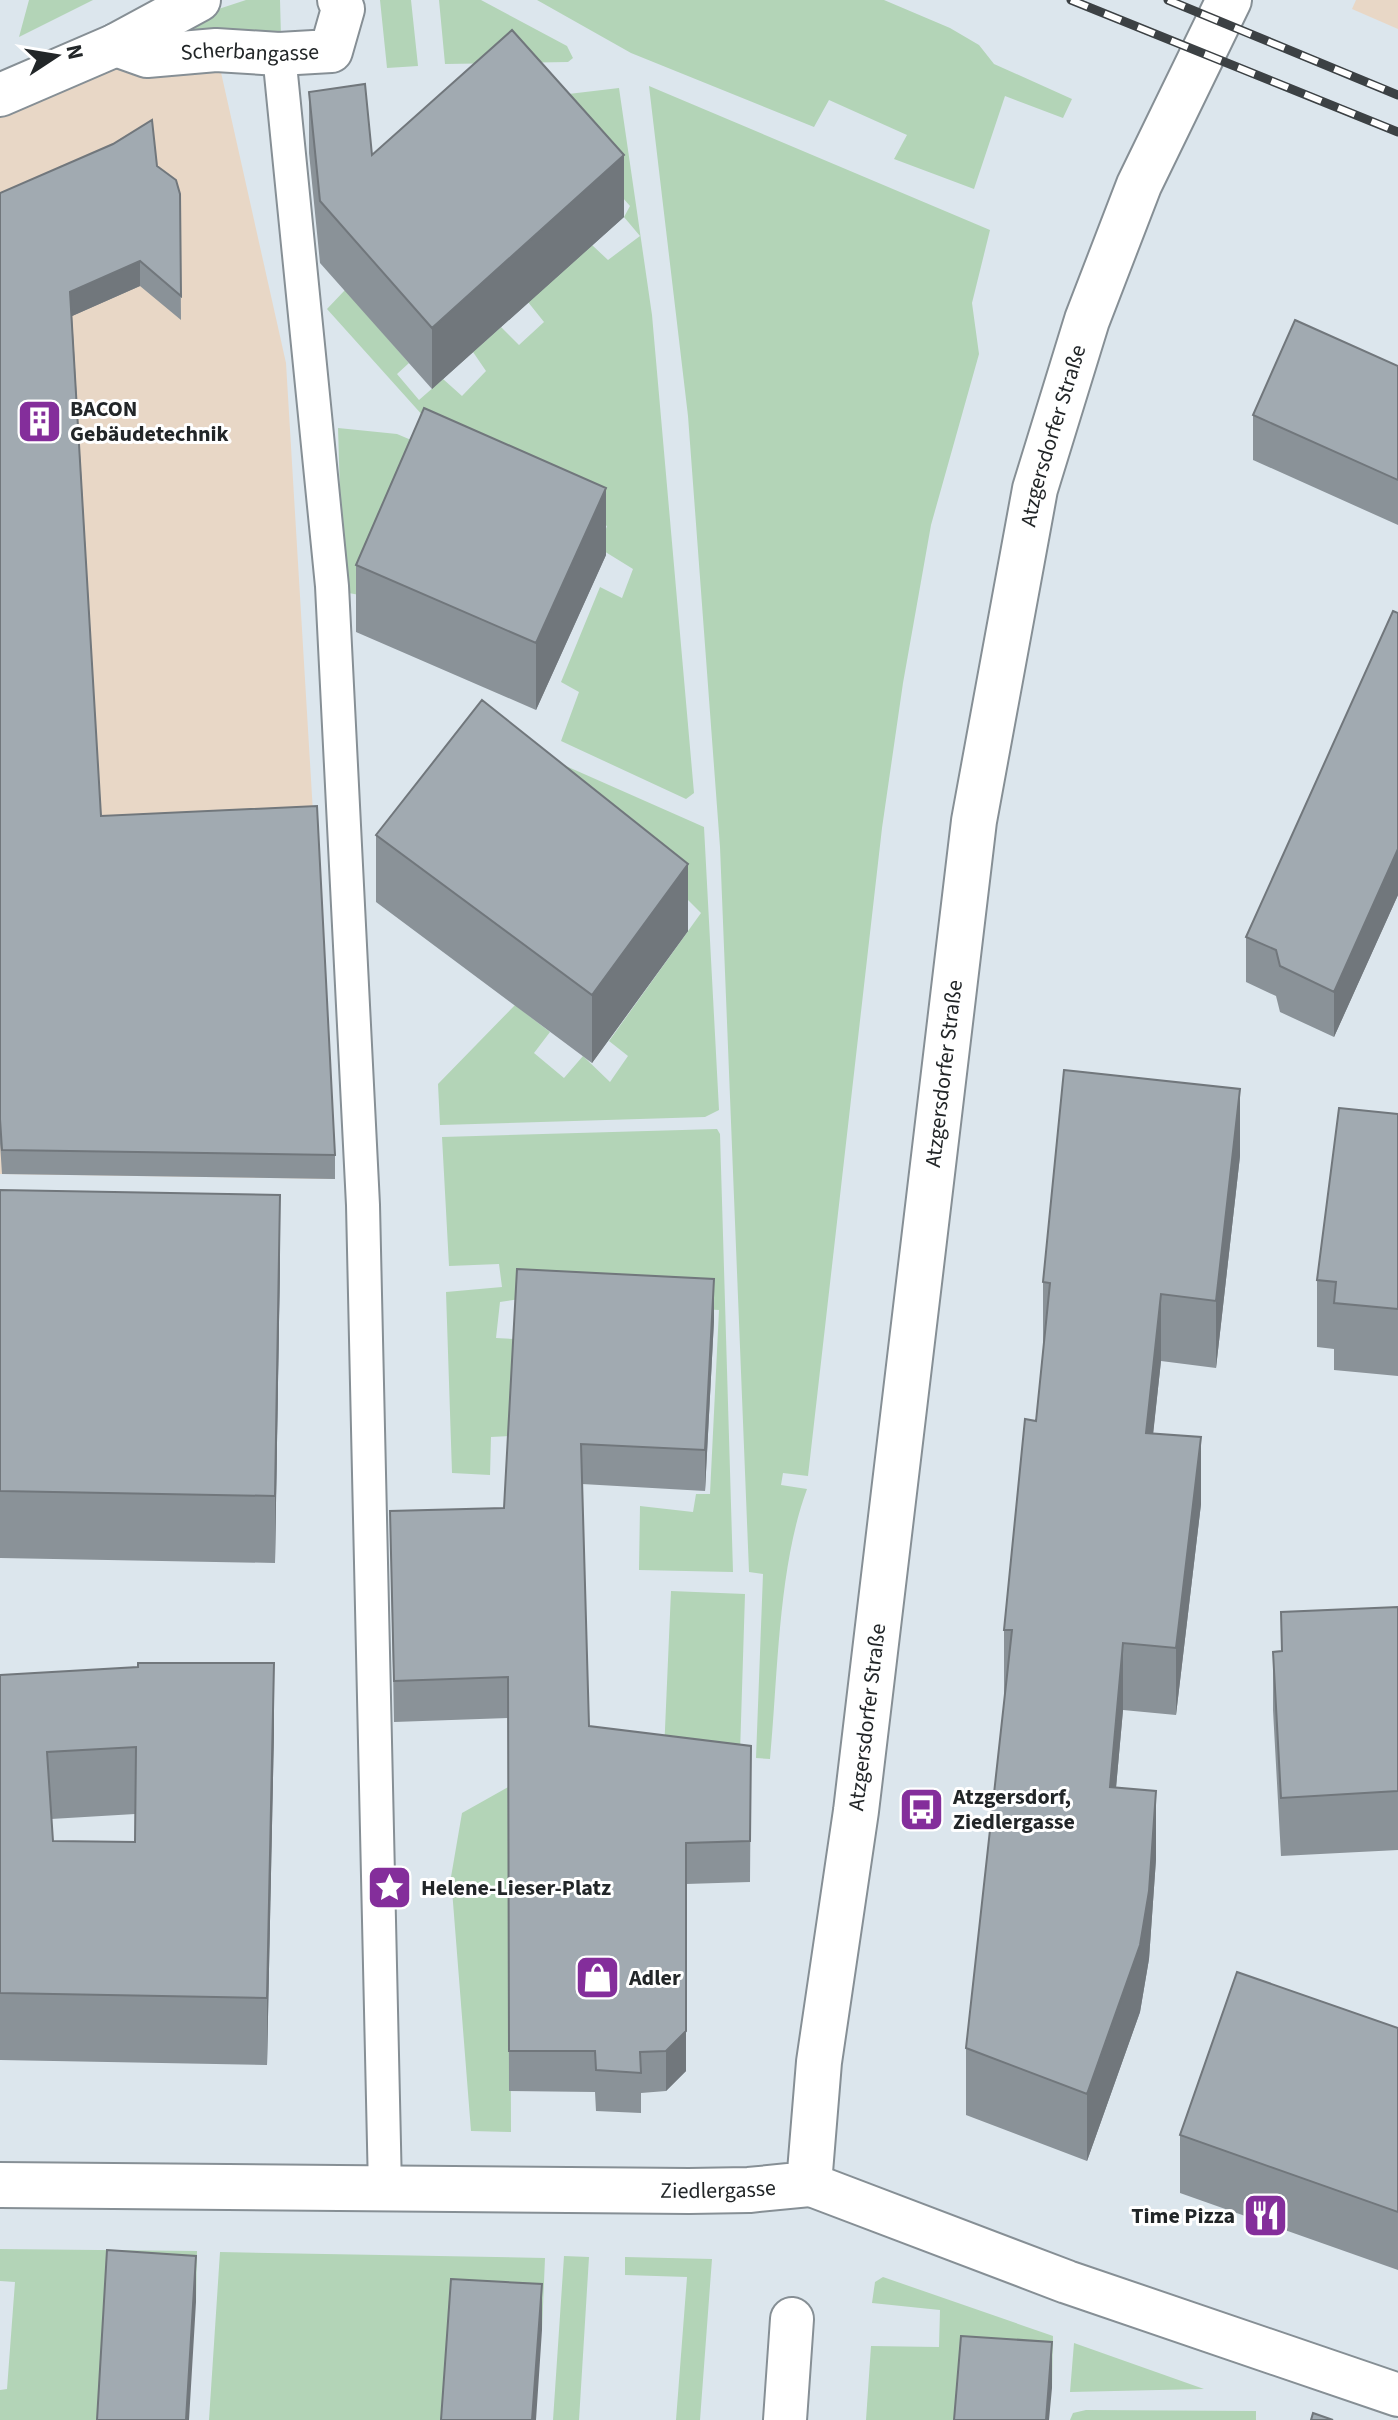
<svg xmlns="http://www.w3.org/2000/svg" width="1398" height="2420" viewBox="0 0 1398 2420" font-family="'Source Sans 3',sans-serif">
<rect width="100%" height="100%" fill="#dce6ed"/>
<path fill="#e8d7c6" d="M1356,0H1398V29L1352,9Z
M116,45L216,50L286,363L335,1179L0,1174V95Z"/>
<path fill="#b3d4b7" d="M29,0H93L19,37Z
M246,0H280L281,37H178L176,23Z
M380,0H411L418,66L387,68Z
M439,0H481L567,46L573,58L568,62L445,64Z
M537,0H884L950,28L979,45L994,64L1072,99L1063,118L1005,96L974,189L894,159L907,135L829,100L814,127L631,53Z
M649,86L990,230L972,303L979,354L931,525L903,683L882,828L808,1476L783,1473L781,1485L807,1489C778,1567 778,1675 770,1759L756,1758L763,1574L749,1572L720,847L688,416Z
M619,88L652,315L694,793L686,799L561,741L579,692L561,682L600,587L622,598L633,569L599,548L607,526L578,513L371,597L343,592L338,428L397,434L423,445L433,427L327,309L345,290L409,363L397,374L419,400L443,379L462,396L486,371L473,352L501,327L519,345L544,322L528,302L592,245L608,260L640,236L624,217L630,206L546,111L560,95Z
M498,736L704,827L719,1110L705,1117L440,1125L438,1084L515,1005L550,1032L534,1053L564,1078L583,1056L610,1082L628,1056L609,1041L701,913L672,884Z
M717,1129L720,1134L733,1572L639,1570L640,1506L693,1512L696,1494H710L719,1310L520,1299L500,1302L496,1338L515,1339L511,1436L491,1437L490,1475L452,1473L446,1292L502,1287L499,1264L449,1266L442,1137Z
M671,1591L745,1594L739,1785L663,1775Z
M510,1786L511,2132L471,2131L451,1877L462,1813Z
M0,2249L197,2251L196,2302L107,2297L100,2420H0V2390L7,2389L15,2282L0,2281Z
M220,2252L545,2258L542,2330L444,2420H209Z
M564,2256L589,2257L579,2420H553Z
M625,2257L712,2259L700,2420H676L687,2277L625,2275Z
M883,2277L1053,2336L1052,2388L961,2381L958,2420H866L871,2346L939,2347L940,2310L872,2303L875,2282Z
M1074,2343L1204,2389L1070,2392Z
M1086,2410L1256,2411V2420H1070L1073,2413Z"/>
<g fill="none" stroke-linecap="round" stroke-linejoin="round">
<defs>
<path id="pedestrian" d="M279,54L332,586L363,1205L385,2189"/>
<g id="minor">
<path id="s1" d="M116,45L147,56L216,50L279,54L331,51L343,9L339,0"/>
<path d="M0,95L116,45L199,0"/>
<path d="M809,2184L1067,2282L1398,2395"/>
<path d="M785,2420L792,2319"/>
</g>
<g id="tertiary">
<path id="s2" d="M0,2185L689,2191L749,2190L809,2184L819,2062L856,1811L974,821L1035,489L1087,320L1139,185L1229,0"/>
</g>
</defs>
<use href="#pedestrian" stroke="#868f95" stroke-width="36"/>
<use href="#minor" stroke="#868f95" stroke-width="46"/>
<use href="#tertiary" stroke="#868f95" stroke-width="48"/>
<use href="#pedestrian" stroke="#fff" stroke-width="32"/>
<use href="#minor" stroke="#fff" stroke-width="42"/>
<use href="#tertiary" stroke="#fff" stroke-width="44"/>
<defs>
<path id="rail" d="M1071,0L1398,132
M1168,0L1398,95"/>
</defs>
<use href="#rail" stroke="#3c4144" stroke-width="9"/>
<use href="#rail" stroke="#fff" stroke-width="6" stroke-dasharray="18" stroke-linecap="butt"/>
</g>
<path fill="#8a9298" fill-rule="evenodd" d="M309,92L372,155L624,217L432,389L320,263L309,153Z
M157,166L180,194L181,320L140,286L72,316L101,816L335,1155V1179L2,1174L0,1143V193Z
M1398,366V525L1253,460V415Z
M606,555L536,710L356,632V565Z
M1398,613V895L1334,1037L1280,1012L1276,996L1246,982V937Z
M376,835L688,931L592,1063L376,902Z
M1398,1114V1376L1334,1370V1349L1317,1347V1280Z
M1240,1156L1216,1368L1161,1361L1153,1433L1201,1504L1176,1715L1123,1710L1116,1788L1156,1859L1149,1959L1140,2012L1087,2161L966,2115V2048L1005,1697H1004V1630L1036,1421L1043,1349V1282Z
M0,1190L280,1262L275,1563L0,1558Z
M714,1320L705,1491L582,1484L589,1726L751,1746L750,1882L686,1884V2071L666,2091L641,2093V2113L596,2111L595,2092L509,2091L508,1718L394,1722L390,1511L504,1508Z
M1398,1607V1850L1281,1856L1273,1710V1652L1281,1651V1612Z
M0,1675L274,1730L267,2065L0,2060ZM135,1814V1842L53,1841L51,1819Z
M1398,2028V2270L1180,2193V2135Z"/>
<path fill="#71777c" d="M624,155V217L432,389V328Z
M140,261V286L70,317V292Z
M606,488V555L536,710V643Z
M1398,849V895L1334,1037V992Z
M688,864V931L592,1063V995Z
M1240,1089V1156L1216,1368V1301Z
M280,1195V1262L275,1563V1496Z
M714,1279V1320L705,1491V1450Z
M1161,1294V1361L1146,1500V1433Z
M1201,1437V1504L1176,1715V1648Z
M1123,1643V1710L1110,1854V1787Z
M274,1663V1730L267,2065V1998Z
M1156,1791V1859L1149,1959L1140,2012L1087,2161V2094Z
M686,1843V2071L666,2091V2051Z
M196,2256V2302L189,2420H186Z
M542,2284V2330L536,2420H532Z
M1052,2342V2388L1049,2420H1046Z"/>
<path fill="#a1aab1" stroke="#71777c" stroke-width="2" fill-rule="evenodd" d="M512,30L624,155L432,328L320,201L309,92L365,84L372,155Z
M152,120L157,166L176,180L180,194L181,296L140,261L70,292L101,816L317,806L335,1155L2,1150L0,1119V193L113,144Z
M1295,320L1398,366V480L1253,415Z
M424,408L606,488L536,643L356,565Z
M1393,611L1398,613V849L1334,992L1280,966L1276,950L1246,937Z
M482,700L688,864L592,995L376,835Z
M1064,1070L1240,1089L1216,1301L1161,1294L1146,1433L1201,1437L1176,1648L1123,1643L1110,1787L1156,1791L1149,1891L1140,1945L1087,2094L966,2048L1012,1630H1004L1025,1419L1036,1421L1050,1283L1043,1282Z
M1339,1108L1398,1114V1309L1334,1303L1336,1282L1317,1280Z
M0,1190L280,1195L275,1496L0,1491Z
M517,1269L714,1279L705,1450L581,1444L589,1726L751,1746L750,1841L686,1843V2031L666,2051L640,2052L641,2073L596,2070L595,2051H509L508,1677L394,1681L390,1511L504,1508Z
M1398,1607V1791L1281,1798L1273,1652L1282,1651L1281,1612Z
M138,1663H274L267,1998L0,1993V1675L138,1667ZM136,1747L135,1842L53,1841L47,1752Z
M1237,1972L1398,2028V2212L1180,2135Z
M107,2250L196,2256L186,2420H97Z
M451,2279L542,2284L532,2420H441Z
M961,2336L1052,2342L1046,2420H954Z
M1313,2413L1333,2420H1311Z"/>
<defs>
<symbol id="building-square" viewBox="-11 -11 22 22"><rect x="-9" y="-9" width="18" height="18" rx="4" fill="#842e9b" stroke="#fff"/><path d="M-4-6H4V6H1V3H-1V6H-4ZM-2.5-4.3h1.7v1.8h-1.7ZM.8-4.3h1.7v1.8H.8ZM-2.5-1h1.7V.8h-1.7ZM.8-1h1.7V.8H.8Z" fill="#fff"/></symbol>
<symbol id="bus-square" viewBox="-11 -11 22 22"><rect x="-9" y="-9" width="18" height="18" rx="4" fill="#842e9b" stroke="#fff"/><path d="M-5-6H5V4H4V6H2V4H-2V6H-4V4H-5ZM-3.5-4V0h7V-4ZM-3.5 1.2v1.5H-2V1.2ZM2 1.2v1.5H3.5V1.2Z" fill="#fff"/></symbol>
<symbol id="sight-square" viewBox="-11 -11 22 22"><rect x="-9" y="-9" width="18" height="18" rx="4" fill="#842e9b" stroke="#fff"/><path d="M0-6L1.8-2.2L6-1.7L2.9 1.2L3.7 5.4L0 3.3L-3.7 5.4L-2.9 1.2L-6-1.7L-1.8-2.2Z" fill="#fff"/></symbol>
<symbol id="shop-square" viewBox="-11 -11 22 22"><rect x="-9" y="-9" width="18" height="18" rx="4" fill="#842e9b" stroke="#fff"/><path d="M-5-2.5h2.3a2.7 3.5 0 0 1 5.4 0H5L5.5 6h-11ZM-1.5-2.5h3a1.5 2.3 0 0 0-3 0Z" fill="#fff"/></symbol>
<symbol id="restaurant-square" viewBox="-11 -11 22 22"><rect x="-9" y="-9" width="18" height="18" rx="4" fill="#842e9b" stroke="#fff"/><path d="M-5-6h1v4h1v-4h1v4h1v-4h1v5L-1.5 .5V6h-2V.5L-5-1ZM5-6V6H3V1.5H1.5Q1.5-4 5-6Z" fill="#fff"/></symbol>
</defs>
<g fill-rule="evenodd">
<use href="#building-square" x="14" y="396" width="51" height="51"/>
<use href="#bus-square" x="896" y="1784" width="51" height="51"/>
<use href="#sight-square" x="364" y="1862" width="51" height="51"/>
<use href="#shop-square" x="572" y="1952" width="51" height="51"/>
<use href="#restaurant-square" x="1240" y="2190" width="51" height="51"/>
</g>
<g text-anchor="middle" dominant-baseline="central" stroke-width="6" stroke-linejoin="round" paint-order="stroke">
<g font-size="22" fill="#222628" stroke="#fff">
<text stroke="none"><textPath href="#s1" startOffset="136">Scherbangasse</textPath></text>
<text stroke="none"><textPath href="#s2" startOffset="2576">Atzgersdorfer Straße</textPath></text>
<text stroke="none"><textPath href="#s2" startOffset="1928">Atzgersdorfer Straße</textPath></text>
<text stroke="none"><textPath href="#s2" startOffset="1280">Atzgersdorfer Straße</textPath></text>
<text stroke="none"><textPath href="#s2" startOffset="718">Ziedlergasse</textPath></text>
</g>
<g font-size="22" font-weight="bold" fill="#222628" stroke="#fff" text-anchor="start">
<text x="70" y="409">BACON<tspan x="70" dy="25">Gebäudetechnik</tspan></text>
<text x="953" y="1797">Atzgersdorf,<tspan x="953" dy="25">Ziedlergasse</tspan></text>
<text x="421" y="1888">Helene-Lieser-Platz</text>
<text x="629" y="1978">Adler</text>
<text x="1235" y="2216" text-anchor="end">Time Pizza</text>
</g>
</g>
<g transform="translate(56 56) rotate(78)" stroke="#ffffff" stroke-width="6" paint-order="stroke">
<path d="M0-6L14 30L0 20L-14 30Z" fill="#222628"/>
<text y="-12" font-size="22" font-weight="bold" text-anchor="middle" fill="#222628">N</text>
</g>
</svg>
